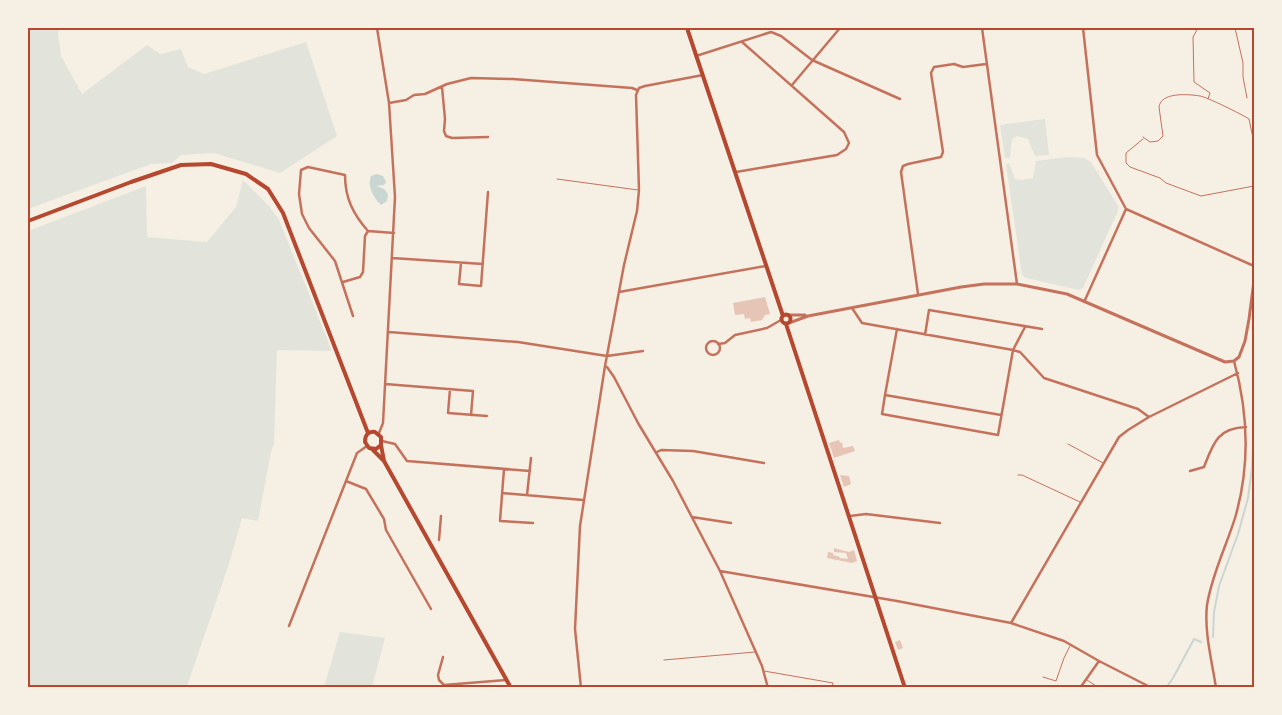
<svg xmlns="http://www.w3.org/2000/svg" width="1282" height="715" viewBox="0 0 1282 715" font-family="'Roboto Condensed',sans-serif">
<rect width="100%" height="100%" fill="#f6efe4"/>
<path fill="#e2e4dc" d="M28,28H61L58,33L61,56L82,94L147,45L160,54L181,49L188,67L204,74L306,42L337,136L280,173L214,153L181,155L172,163L151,164L28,209Z
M1045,119L1049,155L1035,156L1028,139L1017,136L1012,139L1010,158H1005L1000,125Z
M1068,157L1084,158L1091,162L1118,206V211L1083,288L1079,290L1026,278L1022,275L1006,165L1009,163L1015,179L1021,180L1033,178L1036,161Z
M243,180L270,207L279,220L332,351L277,350L274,444L271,452L258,521L242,518L228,567L187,686L193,687H28V231L146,186L147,237L207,242L236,207Z
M340,632L385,638L372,687H324Z"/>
<path fill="#c9d6d2" d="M377,174L383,176L386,182L384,185L376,186L384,189L388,194L387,201L381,205C374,198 367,187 371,176Z"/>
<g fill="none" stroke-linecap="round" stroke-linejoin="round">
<path stroke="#c9d6d2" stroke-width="2" d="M1213,637L1214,612L1219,586L1238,534L1248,498L1252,468L1254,419
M1166,688L1173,678L1194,639L1201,642"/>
</g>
<path fill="#e6c5b7" d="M765,297L770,314L765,315L762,320L751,322L750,318L745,319L744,314L735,315L733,303Z
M839,440L840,443L842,442L843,448L853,446L855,451L834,458L829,443Z
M840,475L849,476L851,484L844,487Z
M834,548L849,552L854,550L857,561L852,563L827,558L828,552L833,553V555L840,557L839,558L848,559L846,553L834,552Z
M900,640L903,648L898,650L895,642Z"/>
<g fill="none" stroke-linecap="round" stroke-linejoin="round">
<path stroke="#c5725c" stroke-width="1" d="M1198,28L1193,37L1194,82L1210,93L1208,99
M1235,28L1243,63V77L1247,98
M1143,137L1150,142L1158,141L1163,136L1159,107C1161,92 1188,94 1200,96C1207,97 1241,114 1249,119L1254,143
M1143,139L1126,153V163L1130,167L1160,178L1166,183L1201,196L1254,186
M557,179L638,190
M1068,444L1103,463
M1018,475H1022L1080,502
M664,660L755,652
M764,671L833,683L832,688
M1043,677L1056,681L1064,658L1070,646
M1087,680L1099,688"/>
<path stroke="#c5725c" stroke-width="2.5" d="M377,28L389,103L395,197L383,423L379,433
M982,28L1017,284
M1083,28L1097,155L1126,209L1085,300
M696,56L771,32L781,36L812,60L900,99
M792,85L840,28
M442,87L445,119L444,131L446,136L452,138L488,137
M389,103L406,100L414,95L425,94L447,84L471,78L513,79L632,88L637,90
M736,172L837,155L846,149L849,143L844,132L742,42
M1126,209L1254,266
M392,258L483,264
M461,263L459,284L481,286L488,192
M343,282L360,277L363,272L365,236L368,231
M619,292L766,266
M918,294L901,172L903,166L908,164L941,157L943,152L931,73L934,67L954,64L963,67L986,64
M852,308L862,323L1013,350L1020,352L1044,378L1138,409L1149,417
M353,316L335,261L309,228L302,214L299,194L301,170L308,167L345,175C345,198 353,214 368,231L394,233
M897,329L885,395L1001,415
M389,332L518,342L607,356L643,351
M925,335L929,310L1042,329
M706 348a7 7 0 1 1 14 0a7 7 0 1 1-14 0Z
M718,344L725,343L735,335L767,328L781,320
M605,366L607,367L614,377L638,423L673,481L720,571L762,666L768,688
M385,384L473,391L471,415
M450,389L448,413L487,416
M885,395L882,414L998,435L1013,350L1025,327
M382,441L395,444L407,461L530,471
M657,452L661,450L693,451L764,463
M504,469L500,521L533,523
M1190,471L1204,467C1213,444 1217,428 1246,427
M346,481L366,489L384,519L386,530L431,609
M502,493L583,500
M527,495L531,458
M850,516L866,514L940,523
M692,517L731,523
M439,540L441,516
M720,571L897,601L1011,623L1119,437L1128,430L1149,417L1238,373
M1011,623L1064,641L1099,661L1152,688
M289,626L357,453L367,446
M443,657L438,675L439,680L444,685L506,680
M581,688L575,629L580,526L605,366L624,265L637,211L639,190L636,95L639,88L645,86L703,75
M1080,688L1099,661
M1216,688C1212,661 1204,632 1207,605C1212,574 1226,547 1235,518C1250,467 1248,412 1234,361"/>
<path stroke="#c5725c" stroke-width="3" d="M786,315H805
M789,323L808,316L961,287L984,284H1017L1067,294L1225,362L1234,361L1239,357L1245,341L1249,319L1254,281"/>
<path stroke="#b5482f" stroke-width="4" d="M687,28L783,316
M28,221L131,182L181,165L211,164L246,174L268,189L283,213L368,433
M781.5 319a4.5 4.5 0 1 1 9 0a4.5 4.5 0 1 1-9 0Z
M786,324L905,688
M381,445L376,449L369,448L365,442C365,435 368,431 375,432L381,437V445L384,461L511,688
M372,449L383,460"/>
</g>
<rect width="1282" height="715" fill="none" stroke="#f6efe4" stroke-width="58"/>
<rect x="29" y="29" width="1224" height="657" fill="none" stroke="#b5482f" stroke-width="2"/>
</svg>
